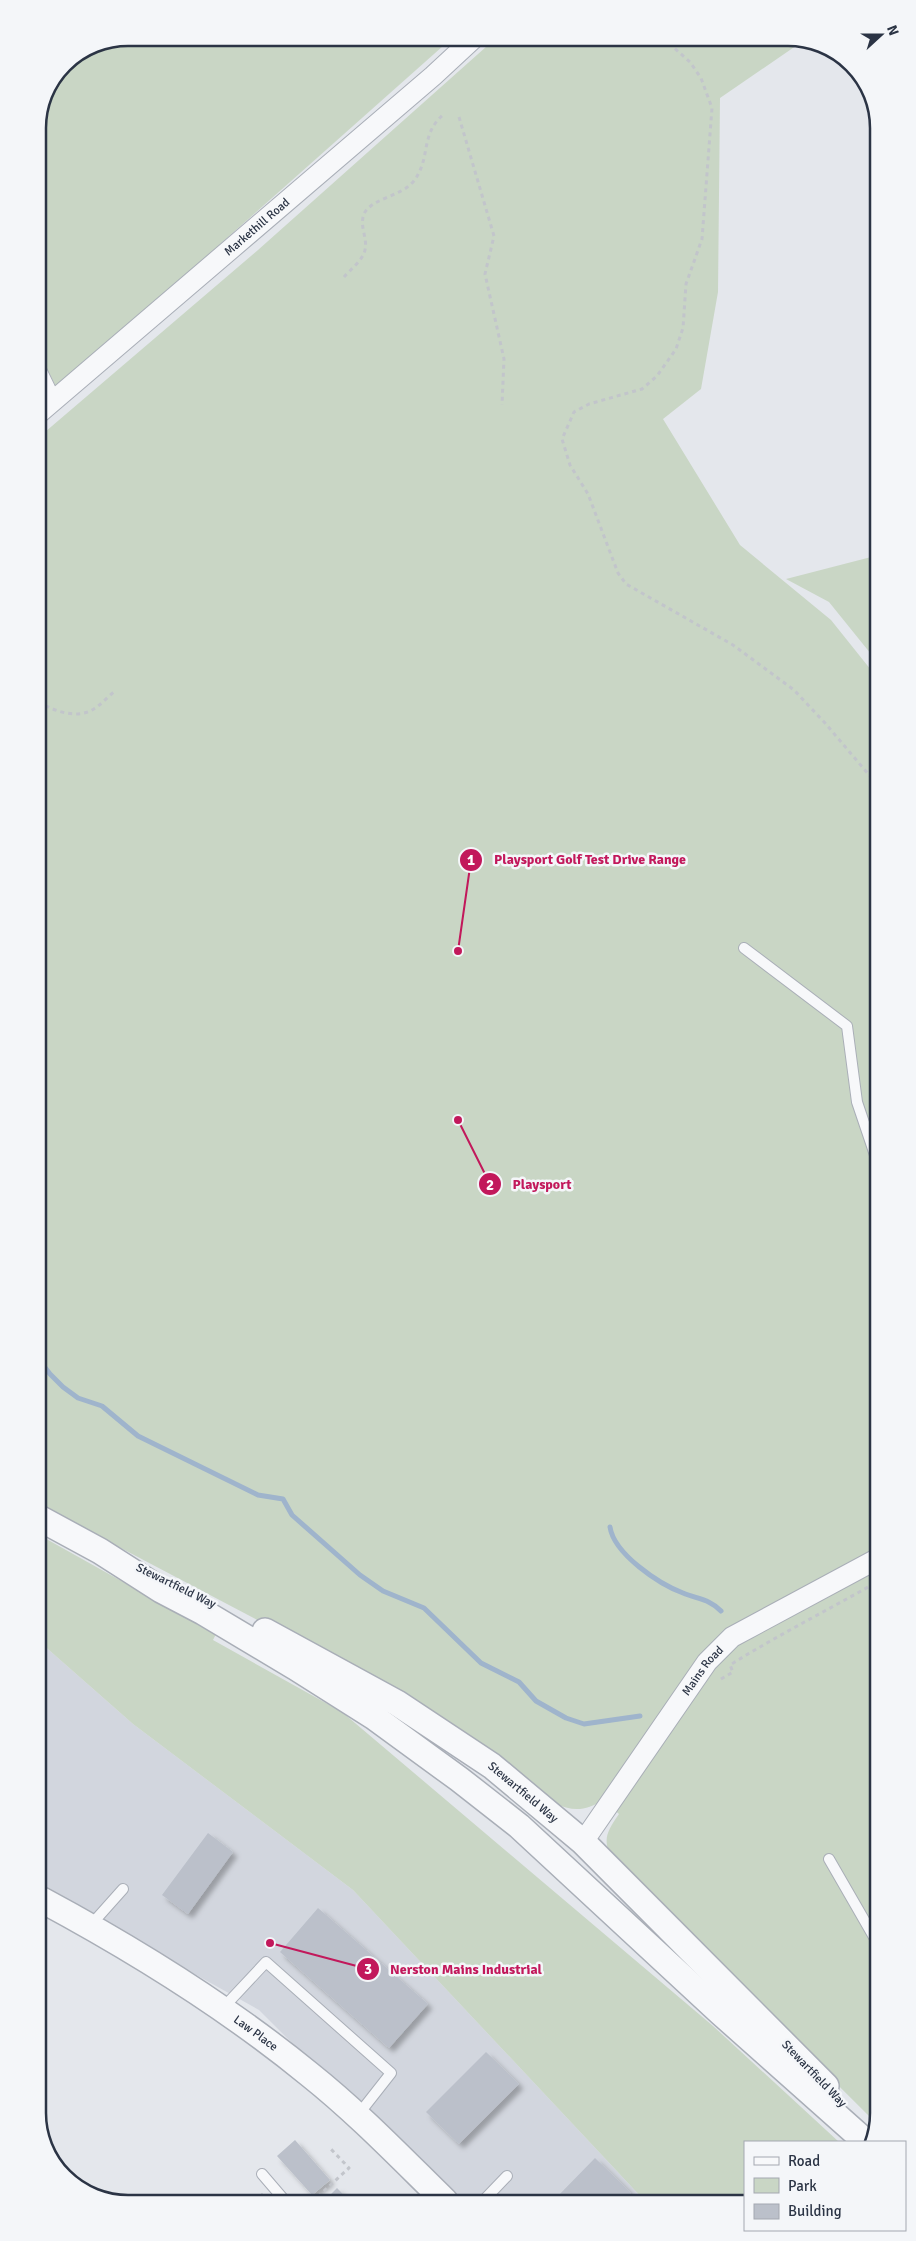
<svg xmlns="http://www.w3.org/2000/svg" width="916" height="2241" viewBox="0 0 916 2241" font-family="Signika,sans-serif">
<defs>
<filter id="shadow"><feDropShadow dx="4.5" dy="4.5" stdDeviation="2.5" flood-color="#0004"/></filter>
</defs>
<rect width="100%" height="100%" fill="#e4e7ec"/>
<path fill="#d2d6de" d="M41,1643L133,1724L353,1890L644,2200L450,2201L259,2010L42,1889Z"/>
<path fill="#c9d6c5" d="M129,38H452L57,389L38,351V161L47,153L38,134V123L64,64L94,44Z
M496,38H794L803,41L720,98L718,292L701,389L663,419L740,545L831,620L875,675L878,2113L875,2122L613,1861C602,1840 606,1833 619,1814L603,1800C586,1811 573,1812 554,1803L379,1684L41,1506L38,438L258,250Z
M875,556V659L829,602L786,579Z
M41,1536L216,1634L213,1640L342,1712L713,2026L839,2142H745V2199L644,2200L353,1890L133,1724L41,1643Z"/>
<g fill="none" stroke-linecap="round" stroke-linejoin="round">
<path stroke="#9fb4cc" stroke-width="5" d="M40,1361L50,1374L63,1387L78,1398L102,1406L138,1436L258,1495L283,1499L292,1515L360,1575L383,1591L424,1608L481,1663L519,1682L536,1701L566,1718L584,1724L640,1716
M610,1527C614,1554 659,1584 683,1593C697,1599 710,1599 721,1611"/>
</g>
<path fill="#bbc0ca" filter="url(#shadow)" d="M208,1833L233,1852L188,1914L162,1895Z
M318,1908L428,2004L389,2048L280,1952Z
M486,2052L519,2084L459,2144L426,2112Z
M295,2140L330,2180L312,2195L277,2156Z
M595,2158L631,2193L624,2200H554Z
M337,2188L351,2202H323Z
M262,2193L271,2202H251Z"/>
<g fill="none" stroke-linecap="round" stroke-linejoin="round">
<defs>
<path id="service" d="M38,363L55,398
M744,948L847,1026L857,1102L876,1158
M829,1859L878,1944
M90,1926L123,1889
M223,2008L266,1962L391,2073L358,2115
M262,2174L286,2202
M483,2201L507,2176"/>
<g id="minor">
<path id="s1" d="M38,414L433,76L474,38"/>
<path id="s2" d="M583,1842L707,1662L732,1637L877,1559"/>
</g>
<g id="tertiary">
<path d="M41,1519L100,1551L161,1590L203,1612L295,1667L374,1717L459,1779L519,1826L721,2013L866,2142"/>
<path id="s3" d="M265,1631L397,1703L492,1766L583,1842L826,2086"/>
<path id="s4" d="M42,1900C135,1950 227,2007 309,2074C358,2113 401,2158 445,2201"/>
</g>
</defs>
<use href="#service" stroke="#a9aeb7" stroke-width="12"/>
<use href="#minor" stroke="#a9aeb7" stroke-width="22"/>
<use href="#tertiary" stroke="#a9aeb7" stroke-width="28"/>
<path stroke="#c2c5cb" stroke-width="3" stroke-dasharray="4 4" stroke-linecap="butt" d="M663,38L690,62L701,78L712,108L702,239L686,284L683,328L676,349L657,376L642,389L589,404L574,412L562,439L570,465L588,494L618,573L626,584L733,645L794,690L825,723L875,782
M459,117L494,236L485,274L504,359L502,405
M344,277C351,269 363,260 365,250C368,237 358,225 365,212C374,198 401,196 413,182C432,158 419,135 444,114
M39,701C51,711 77,719 92,710C100,706 107,697 114,692
M721,1679L733,1672L730,1665C778,1635 828,1610 877,1582
M312,2202L349,2168L329,2147"/>
<use href="#service" stroke="#f7f8fa" stroke-width="10"/>
<use href="#minor" stroke="#f7f8fa" stroke-width="20"/>
<use href="#tertiary" stroke="#f7f8fa" stroke-width="25"/>
</g>
<g text-anchor="middle" dominant-baseline="central" stroke-width="5" stroke-linejoin="round" paint-order="stroke">
<g font-size="12" fill="#2b3445" stroke="#f4f6f9">
<text stroke="none"><textPath href="#s1" startOffset="288">Markethill Road</textPath></text>
<text transform="translate(176 1586) rotate(26)">Stewartfield Way</text>
<text stroke="none"><textPath href="#s2" startOffset="209">Mains Road</textPath></text>
<text stroke="none"><textPath href="#s3" startOffset="305">Stewartfield Way</textPath></text>
<text stroke="none"><textPath href="#s4" startOffset="252">Law Place</textPath></text>
<text transform="translate(814 2074) rotate(46)">Stewartfield Way</text>
</g>
</g>
<path d="M0 0H916V2241H0ZM128 46H788A82 82 0 0 1 870 128V2113A82 82 0 0 1 788 2195H128A82 82 0 0 1 46 2113V128A82 82 0 0 1 128 46Z" fill="#f4f6f9" fill-rule="evenodd"/>
<path fill="none" stroke="#2b3445" stroke-width="2.5" d="M128 46H788A82 82 0 0 1 870 128V2113A82 82 0 0 1 788 2195H128A82 82 0 0 1 46 2113V128A82 82 0 0 1 128 46Z"/>
<path fill="none" stroke="#c2185b" stroke-width="2" d="M458 951L471 860M458 1120L490 1184M270 1943L368 1969"/>
<g fill="#c2185b" stroke="#f4f6f9" stroke-width="2">
<circle cx="458" cy="951" r="5"/>
<circle cx="458" cy="1120" r="5"/>
<circle cx="270" cy="1943" r="5"/>
<circle cx="471" cy="860" r="12"/>
<circle cx="490" cy="1184" r="12"/>
<circle cx="368" cy="1969" r="12"/>
</g>
<g font-size="15" text-anchor="middle" font-weight="bold" fill="#fff">
<text x="471" y="865">1</text>
<text x="490" y="1190">2</text>
<text x="368" y="1974">3</text>
</g>
<g font-size="14" text-anchor="middle" font-weight="bold" fill="#c2185b" stroke="#f4f6f9" stroke-width="5" stroke-linejoin="round" paint-order="stroke">
<text x="590" y="864">Playsport Golf Test Drive Range</text>
<text x="542" y="1189">Playsport</text>
<text x="466" y="1974">Nerston Mains Industrial</text>
</g>
<rect x="744" y="2141" width="162" height="90" fill="#f4f6f9" stroke="#a4a8b1"/>
<rect x="754" y="2157" width="25" height="8" fill="#f7f8fa" stroke="#a4a8b1"/>
<text x="788" y="2166" font-size="15" fill="#2b3445">Road</text>
<rect x="754" y="2178" width="25" height="15" fill="#c9d6c5" stroke="#a4a8b1"/>
<text x="788" y="2191" font-size="15" fill="#2b3445">Park</text>
<rect x="754" y="2204" width="25" height="15" fill="#bbc0ca" stroke="#a4a8b1"/>
<text x="788" y="2216" font-size="15" fill="#2b3445">Building</text>
<g transform="translate(881 35) rotate(69)" stroke="#f4f6f9" stroke-width="4" paint-order="stroke">
<path d="M0-4L9 19L0 12L-9 19Z" fill="#2b3445"/>
<text y="-8" font-size="14" font-weight="bold" text-anchor="middle" fill="#2b3445">N</text>
</g>
</svg>
